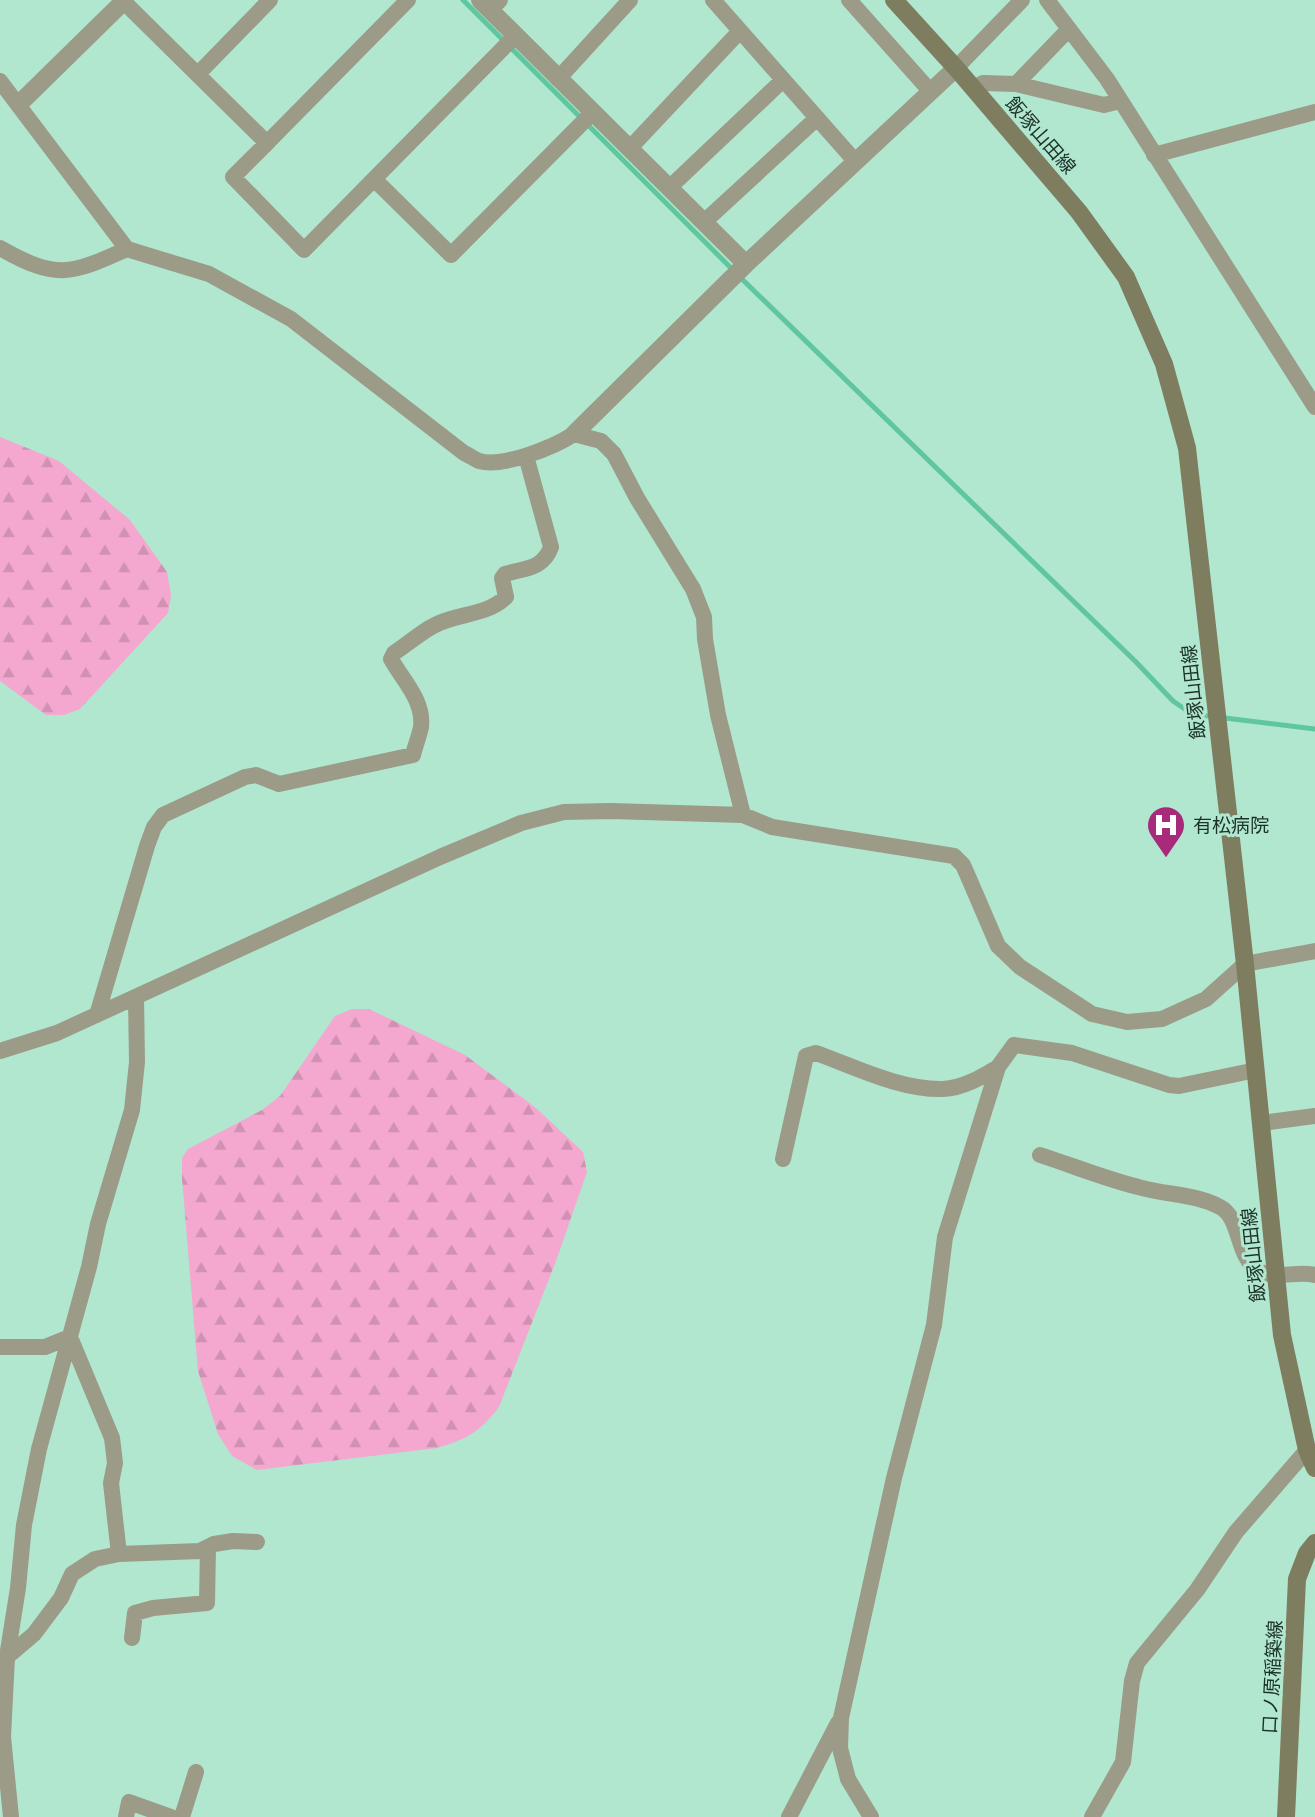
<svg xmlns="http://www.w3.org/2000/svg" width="1315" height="1817" viewBox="0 0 1315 1817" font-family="'DejaVu Sans','Noto Sans JP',sans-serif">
<defs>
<pattern id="forest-firs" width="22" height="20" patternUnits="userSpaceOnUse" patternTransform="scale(1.75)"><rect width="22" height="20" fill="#f4a8d0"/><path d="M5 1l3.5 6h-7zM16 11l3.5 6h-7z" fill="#d191b3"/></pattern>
</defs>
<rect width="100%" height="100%" fill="#b1e6cf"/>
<path fill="url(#forest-firs)" d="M0,437L59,461L130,520L167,572L171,595L168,613L80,709L64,715H46L0,681Z
M352,1009H369L465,1055L536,1108L583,1152L587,1172L556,1261L499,1407C480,1432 467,1439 437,1448L257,1470L232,1456L218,1434L198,1371L182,1178V1158L188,1149L262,1110L280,1096L335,1016Z"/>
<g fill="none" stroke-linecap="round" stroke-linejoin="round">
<path stroke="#5fc6a0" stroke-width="5" d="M463,0L747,284L1136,662L1173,701L1192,714L1315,729"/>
<path stroke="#9b9b87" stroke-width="16" d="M713,0L855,161
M849,0L931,92
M1047,0L1107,79L1315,407
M123,1L267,143L233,177L304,250L515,36
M490,10L500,0
M956,68L1022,0
M198,74L270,0
M558,79L630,0
M0,81L127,249L209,274L291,319L464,453C469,455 474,459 479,461C503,468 554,447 574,434L601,441L614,454L637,498L693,589L704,617L705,639L718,715L743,815
M1016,84L1069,29
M974,88L983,83L1016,84L1104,105L1120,101
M267,143L408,0
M629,149L740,31
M1154,155L1315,112
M374,179L451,255L593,112
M669,188L783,80
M704,222L817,118
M0,248C57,280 69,275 127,249
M97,1015L147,846L154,827L163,815L245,777L256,775L279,784L413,755C415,746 419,737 421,727C424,700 403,681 391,659L394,653C408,644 421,632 435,625C458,613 486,616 506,597L502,578L505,574C526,568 543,569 551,547L526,456
M0,1051L57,1033L440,857L521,823L564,812L611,811L743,815L772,827L954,856L963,865L967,874L998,946L1020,967L1092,1014L1127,1022L1162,1019L1206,999L1245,964L1315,951
M1261,1123L1315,1116
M1040,1155C1074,1166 1108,1180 1142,1188C1168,1195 1196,1194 1220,1207C1241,1218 1236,1255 1257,1270C1274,1281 1297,1270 1315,1275
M783,1159L806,1056L816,1053C855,1067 900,1090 943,1089C963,1088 982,1077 998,1067
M0,1347H45L70,1337L112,1438L115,1463L111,1483L119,1554
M132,1638L135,1613L153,1608L207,1603L208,1547
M7,1657L34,1634L61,1598L72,1574L95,1559L119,1554L200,1551L214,1544L233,1541L257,1542
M11,1817L3,1737L7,1657L18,1588L24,1525L39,1449L89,1267L98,1224L132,1110L137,1062L136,997
M126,1817L129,1802L171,1817
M182,1817L196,1772
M789,1817L838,1723
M871,1817L848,1779L840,1748L841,1718L894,1478L934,1325L945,1237L998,1067L1014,1045L1072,1053L1169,1085L1179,1086L1256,1070
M1092,1817L1123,1762L1132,1681L1137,1663L1197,1590L1236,1532L1307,1450"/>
<path stroke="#9b9b87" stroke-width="18" d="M480,0L746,264
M19,104L125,0
M574,434L746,264L956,68"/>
<path stroke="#7e7d60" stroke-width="18" d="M894,0L956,68L1079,212L1126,277L1164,364L1187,448L1245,964L1282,1335L1307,1450L1315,1468
M1286,1817L1297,1579L1307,1553L1315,1543"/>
</g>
<defs>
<symbol id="hospital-pin" viewBox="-11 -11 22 30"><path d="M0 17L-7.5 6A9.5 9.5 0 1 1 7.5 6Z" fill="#a82a7a" stroke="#b1e6cf"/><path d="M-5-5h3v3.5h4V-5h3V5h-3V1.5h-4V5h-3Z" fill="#fff"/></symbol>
</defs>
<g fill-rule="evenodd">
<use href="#hospital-pin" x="1144" y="803" width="44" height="60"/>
</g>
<g text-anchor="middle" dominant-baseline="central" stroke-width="6" stroke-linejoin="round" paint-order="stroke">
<g font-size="19" fill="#1c3128" stroke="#b1e6cf">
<text transform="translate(1041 135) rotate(49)">飯塚山田線</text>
<text transform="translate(1193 692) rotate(-96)">飯塚山田線</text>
<text transform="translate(1253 1255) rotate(-96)">飯塚山田線</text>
<text transform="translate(1272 1677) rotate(-87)">口ノ原稲築線</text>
</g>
<g font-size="19" fill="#1c3128" stroke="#b1e6cf" text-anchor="start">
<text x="1193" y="825">有松病院</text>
</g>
</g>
</svg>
